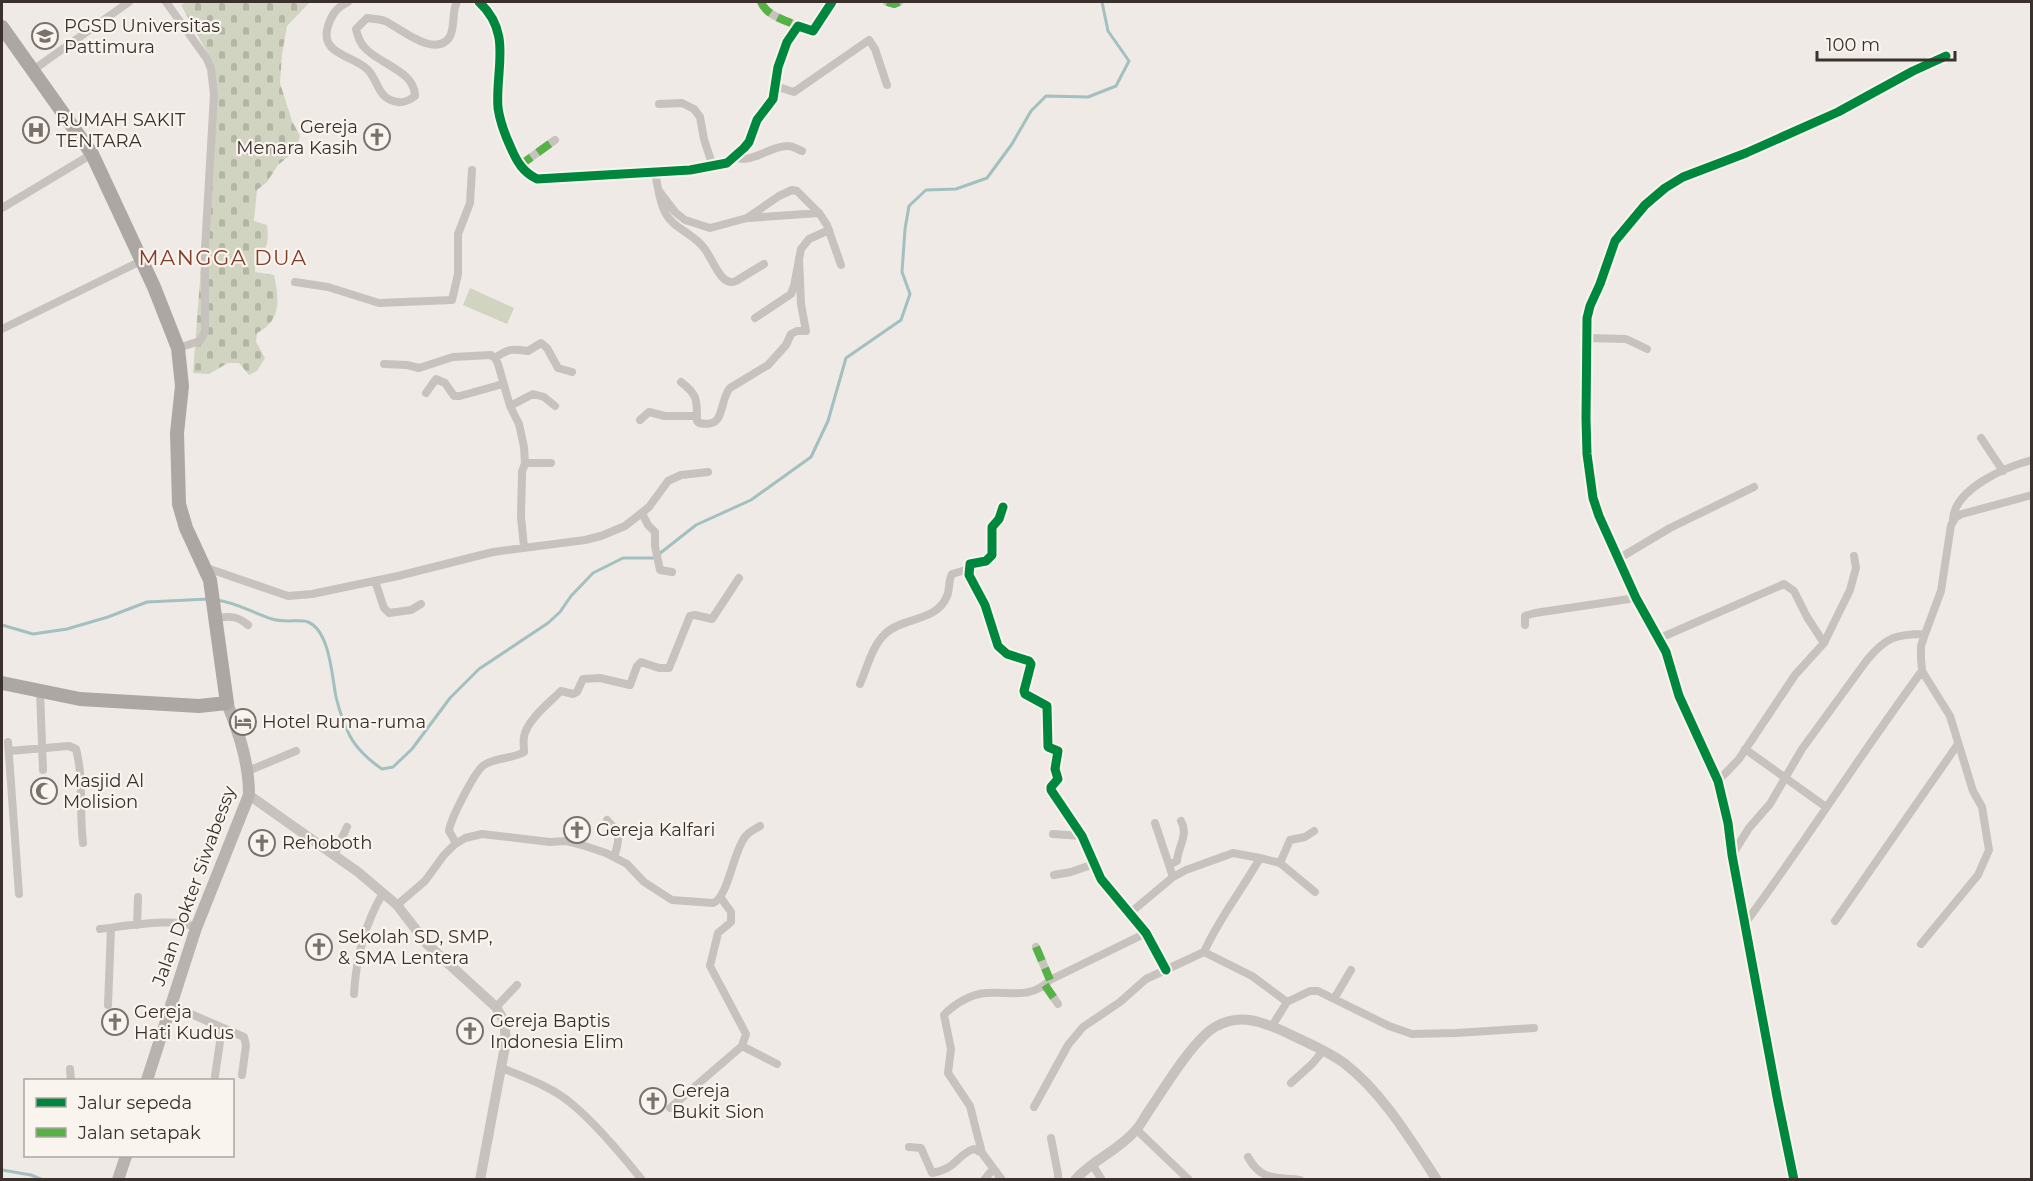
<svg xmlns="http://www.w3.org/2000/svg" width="2033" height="1181" viewBox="0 0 2033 1181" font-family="Montserrat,sans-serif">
<defs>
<pattern id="cemetery-stones" width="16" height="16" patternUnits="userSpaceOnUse" patternTransform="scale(1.5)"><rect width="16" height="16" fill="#d0d4c0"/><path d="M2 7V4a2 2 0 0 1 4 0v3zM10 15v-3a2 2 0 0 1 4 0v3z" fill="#b3b6a5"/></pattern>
</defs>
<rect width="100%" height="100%" fill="#efeae5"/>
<path fill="url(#cemetery-stones)" d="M187,2H310L287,26L282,54L280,83L292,121L300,136L296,150L278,165L267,182L257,190L254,221L267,225C268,239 270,249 256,256L255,272L274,275C279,298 282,321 257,333L256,342L265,358L257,371L249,375L239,363H228L209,374L193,373L203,240L211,87L208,54L181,5Z"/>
<path fill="#d0d4c0" d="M470,288L514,308L507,324L463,305Z"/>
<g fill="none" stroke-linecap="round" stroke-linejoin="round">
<path stroke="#a2c0bf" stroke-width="3" d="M216,600C236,602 253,613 272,619C283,623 301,619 308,622C330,631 332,677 336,697C339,709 344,725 350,736C356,748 370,761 382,769L393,767L412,749L450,698L479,669L548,623L560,612L571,596L593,573L623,558H654L696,525L751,500L811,457L828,421L846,358L901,320L910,294L902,272L905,229L909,206L926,190L956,189L987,178L1012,144L1031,111L1046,96L1088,97L1116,86L1129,61L1108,31L1102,2
M2,625L33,634L67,629L108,617L147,602L209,599
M2,1170L31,1175L43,1180"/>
<path stroke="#c8c2be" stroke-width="8" d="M166,2L207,59L211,69L214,94L205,249V331L200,341L178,348
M348,2C337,7 332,14 328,26C319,55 354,55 368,70C379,82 378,100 398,102C405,103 410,100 415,96C415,72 381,64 367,50C360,44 358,37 356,29L367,18C373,19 380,19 385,21C400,28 434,58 449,38C456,28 451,12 457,2
M479,2C513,33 495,69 498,108C500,122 505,135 511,148C517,162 523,172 537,179L690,170L727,163L744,148L749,142L757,120L773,99L778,67L787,42L798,26L813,31L832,2
M761,2C767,16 785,20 798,26
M887,2L894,4L899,2
M33,70L129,2
M775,86L794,92L869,40L875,49L887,85
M659,104L682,103L694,109L700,117L704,139L713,167
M735,157C751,165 771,145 788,146C793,146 797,149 802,151
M519,166L555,140
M655,173C658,186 659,202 666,214C673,228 694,234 704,248C713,259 721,288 736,281L764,264
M659,191L675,212L685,220L710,228L747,218L779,196L792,190L797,191L819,213L827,225L841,265
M2,208L92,154
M748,218L819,213
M295,282L328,287L379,303L452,300L458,274V234L470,203L472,170
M755,318L791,294L794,286L801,249L809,239L829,230
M2,329L141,261
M1586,338L1626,339L1647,349
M495,358C509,348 512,349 528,351L541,343L547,348L558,368L572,372
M384,364L407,365L419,368L453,357L491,355L495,358L498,364L510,406
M681,382C698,395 697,400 697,421L699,423C727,429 718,402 730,388L768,365L786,345L791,334L797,331H806L801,304L799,258
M426,393L436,379L445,383L454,396H460L503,384
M640,420L649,412L665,416H697
M1981,438L2003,471
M525,463H551
M1003,507L999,519L992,527V555L986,561L970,564L969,575L985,605L998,646L1007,654L1029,661L1031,664L1024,691L1025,694L1047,706L1048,747L1058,751L1055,769L1058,779L1051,787V790L1082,836L1101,879L1146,933L1166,970
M642,513L648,525L655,532V546L660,570L672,572
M1953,520C1954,489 2005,467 2032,460
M524,547L521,517L522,472L525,463L524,447L519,424L510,406L533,394L544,397L555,406
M1618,559L1670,528L1754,487
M204,567L288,596L312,594L398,576L493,552L585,540L601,536L625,526L649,507L668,481L681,475L708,472
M375,581L384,608L389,613L411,610L421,604
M216,619C228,615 238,616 248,625
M1525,625V616L1535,613L1636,598
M1660,638L1784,584L1794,591L1807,617L1824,643
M860,684C867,668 872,646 885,634C902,617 937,622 947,596C950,590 948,581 952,574L969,569
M40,691L43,770
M8,742L19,894
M1745,749L1826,807
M9,751L69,746L76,749C84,779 79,812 83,843
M248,771L296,751
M1718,781L1739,759L1795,675L1824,643L1850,590L1856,568L1854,556
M607,820C621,834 620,839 614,857
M1053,834L1082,836
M456,843L449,831C450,820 475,771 484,765C496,757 513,759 524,752C524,747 523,742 524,737C526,721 550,702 561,691L573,694L577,692L583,679L600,678L630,685L637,666L641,662L659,668H669L690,616L695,615L712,619L739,578
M334,855L347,827
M1732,855L1749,828L1770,804L1802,749L1867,660C1886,637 1896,634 1925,634
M1280,863L1290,840L1305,837L1314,831
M1169,865L1177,861C1178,846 1189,835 1181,821
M1054,875L1071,872L1094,864
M1173,877L1186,870L1233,853L1260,858
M397,905L425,881L444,855L454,845L465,838L482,834L550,842L566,841L585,846L606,853L627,864L644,882L672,900L713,903C728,898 733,852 745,837C748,832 755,829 760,826
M1130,913L1173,877L1155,823
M1835,921L1958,744
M1746,922C1807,840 1861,753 1922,671
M137,925L138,897
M100,929C121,927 180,916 196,928
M1921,944L1978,875L1989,850L1982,807L1973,791L1950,716L1922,671L1921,658V646L1925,634L1941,591L1951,525L1956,517L1962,514L2032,495
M1036,947L1050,980
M1204,952C1219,918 1242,890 1260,858L1280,863L1315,892
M1045,985L1058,1004
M354,994C356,958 364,925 383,893
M1334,999L1351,970
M1287,1002L1310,991H1318L1389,1026L1412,1034L1456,1033L1534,1028
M108,1005L111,928
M170,1005L244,1037L246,1045L242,1075
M496,1007L517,985
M742,1046L777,1064
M502,1068C526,1078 552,1087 572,1104C596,1124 622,1155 642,1180
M70,1069L71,1080
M215,1076L222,1028
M1291,1083L1312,1064L1323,1051
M1034,1107L1068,1045L1083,1027L1120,1002L1146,979L1204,952L1252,976L1287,1002L1272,1026
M670,1108L742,1046L746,1034L710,966L718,933L731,922V912L721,898
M1137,1130L1189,1180
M1051,1138L1058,1174V1180
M909,1147L921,1148L932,1173C957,1169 957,1154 974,1149L982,1153
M1248,1157C1261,1181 1275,1177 1300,1180
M1092,1164L1102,1180
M984,1180L993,1169
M1002,1180L982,1153L970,1106L948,1073L951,1049L944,1015C954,1004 971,994 986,993C1011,991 1030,1000 1050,980L1146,933
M1794,1180L1778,1102L1732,855L1728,823L1718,781L1679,696L1666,652L1636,598L1599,516L1593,498L1587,454L1586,419L1587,318L1590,306L1600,284L1615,241L1645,205L1665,188L1683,177L1746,153L1838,112L1913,71L1946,56"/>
<path stroke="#c8c2be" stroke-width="10" d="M249,795L358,872L397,905L427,944L496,1007L504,1021L506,1041L480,1180
M1075,1180C1092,1160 1118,1151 1135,1131C1141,1125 1145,1116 1150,1109C1165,1087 1194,1039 1215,1027C1239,1013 1260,1021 1283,1031C1303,1041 1326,1050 1344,1063C1383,1093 1410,1139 1437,1180"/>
<path stroke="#b9b3af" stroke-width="12" d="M147,1080L196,928L249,795C249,763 239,733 227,703
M118,1180L126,1156"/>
<path stroke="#ada7a3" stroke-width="14" d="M2,27L92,154L154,287L178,348L182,386L177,433L179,504L186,528L210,580L227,703L199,706L80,699L2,683"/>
<path stroke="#56b246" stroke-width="8" stroke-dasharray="15 8" stroke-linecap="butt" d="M761,2C767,16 785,20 798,26
M887,2L894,4L899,2
M519,166L555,140
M1036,947L1050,980
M1045,985L1058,1004"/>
<defs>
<path id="cycleway" d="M479,2C513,33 495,69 498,108C500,122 505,135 511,148C517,162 523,172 537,179L690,170L727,163L744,148L749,142L757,120L773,99L778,67L787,42L798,26L813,31L832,2
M1003,507L999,519L992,527V555L986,561L970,564L969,575L985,605L998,646L1007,654L1029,661L1031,664L1024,691L1025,694L1047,706L1048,747L1058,751L1055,769L1058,779L1051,787V790L1082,836L1101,879L1146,933L1166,970
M1794,1180L1778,1102L1732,855L1728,823L1718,781L1679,696L1666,652L1636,598L1599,516L1593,498L1587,454L1586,419L1587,318L1590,306L1600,284L1615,241L1645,205L1665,188L1683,177L1746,153L1838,112L1913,71L1946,56"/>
</defs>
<use href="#cycleway" stroke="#faf4ee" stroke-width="13"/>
<use href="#cycleway" stroke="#00873e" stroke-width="9"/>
</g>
<defs>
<symbol id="university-ring" viewBox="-11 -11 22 22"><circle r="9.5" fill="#faf4ee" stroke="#79716d" stroke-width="1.5"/><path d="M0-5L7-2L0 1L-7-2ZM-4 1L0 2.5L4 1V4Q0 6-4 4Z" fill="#79716d"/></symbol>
<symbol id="hospital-ring" viewBox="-11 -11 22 22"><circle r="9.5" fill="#faf4ee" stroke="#79716d" stroke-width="1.5"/><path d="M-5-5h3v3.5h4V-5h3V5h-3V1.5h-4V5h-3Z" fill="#79716d"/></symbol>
<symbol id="church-ring" viewBox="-11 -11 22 22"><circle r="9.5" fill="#faf4ee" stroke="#79716d" stroke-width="1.5"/><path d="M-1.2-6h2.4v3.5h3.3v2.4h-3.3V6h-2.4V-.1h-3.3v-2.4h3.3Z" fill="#79716d"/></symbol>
<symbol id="hotel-ring" viewBox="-11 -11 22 22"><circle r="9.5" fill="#faf4ee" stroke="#79716d" stroke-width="1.5"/><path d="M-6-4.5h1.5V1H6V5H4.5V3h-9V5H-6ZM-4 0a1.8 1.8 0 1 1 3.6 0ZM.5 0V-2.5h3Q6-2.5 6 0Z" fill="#79716d"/></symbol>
<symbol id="mosque-ring" viewBox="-11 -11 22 22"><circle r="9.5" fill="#faf4ee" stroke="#79716d" stroke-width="1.5"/><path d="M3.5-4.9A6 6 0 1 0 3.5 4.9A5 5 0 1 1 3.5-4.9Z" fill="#79716d"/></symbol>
</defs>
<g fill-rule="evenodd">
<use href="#university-ring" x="30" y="21" width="30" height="30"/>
<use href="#hospital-ring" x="21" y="115" width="30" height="30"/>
<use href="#church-ring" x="362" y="122" width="30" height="30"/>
<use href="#hotel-ring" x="228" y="707" width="30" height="30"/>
<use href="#mosque-ring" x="29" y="776" width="30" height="30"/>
<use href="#church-ring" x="562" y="815" width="30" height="30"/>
<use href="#church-ring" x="247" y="828" width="30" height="30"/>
<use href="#church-ring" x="304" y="932" width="30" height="30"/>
<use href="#church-ring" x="100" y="1007" width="30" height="30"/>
<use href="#church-ring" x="455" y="1016" width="30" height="30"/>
<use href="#church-ring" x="638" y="1086" width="30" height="30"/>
</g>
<g text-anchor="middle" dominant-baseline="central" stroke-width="4.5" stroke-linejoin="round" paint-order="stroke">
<g font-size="18" fill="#3a302c" stroke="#faf4ee" text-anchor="start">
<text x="64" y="26">PGSD Universitas<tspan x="64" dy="21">Pattimura</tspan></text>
<text x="56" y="120">RUMAH SAKIT<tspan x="56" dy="21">TENTARA</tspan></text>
<text x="358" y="127" text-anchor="end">Gereja<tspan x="358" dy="21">Menara Kasih</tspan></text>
<text x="262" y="722">Hotel Ruma-ruma</text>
<text x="63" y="781">Masjid Al<tspan x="63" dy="21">Molision</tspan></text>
<text x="596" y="830">Gereja Kalfari</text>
<text x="282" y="843">Rehoboth</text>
<text x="338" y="937">Sekolah SD, SMP,<tspan x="338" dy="21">&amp; SMA Lentera</tspan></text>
<text x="134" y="1012">Gereja<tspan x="134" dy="21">Hati Kudus</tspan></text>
<text x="490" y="1021">Gereja Baptis<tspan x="490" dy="21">Indonesia Elim</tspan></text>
<text x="672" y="1091">Gereja<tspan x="672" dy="21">Bukit Sion</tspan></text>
</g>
<g font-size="18" fill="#3a302c" stroke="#faf4ee">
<text transform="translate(194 886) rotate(-70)">Jalan Dokter Siwabessy</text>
</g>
<g font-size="21" letter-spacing="1.5" fill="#853c28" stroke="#faf4ee">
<text x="223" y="257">MANGGA DUA</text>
</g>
</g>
<rect width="2033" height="1181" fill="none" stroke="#3a302c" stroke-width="6"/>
<rect x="24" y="1079" width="210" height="78" fill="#faf4ee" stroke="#ada6a0" stroke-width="1.5"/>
<rect x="36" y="1098" width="30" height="9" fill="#00873e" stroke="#ada6a0" stroke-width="1.5"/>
<text x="78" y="1109" font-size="18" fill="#3a302c">Jalur sepeda</text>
<rect x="36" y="1128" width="30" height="9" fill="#56b246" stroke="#ada6a0" stroke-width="1.5"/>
<text x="78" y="1139" font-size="18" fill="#3a302c">Jalan setapak</text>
<path d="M1817 51v9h138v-9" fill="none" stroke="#3a302c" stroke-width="3"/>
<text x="1826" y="51" font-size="18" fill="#3a302c" stroke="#faf4ee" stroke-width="4.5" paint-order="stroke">100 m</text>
</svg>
